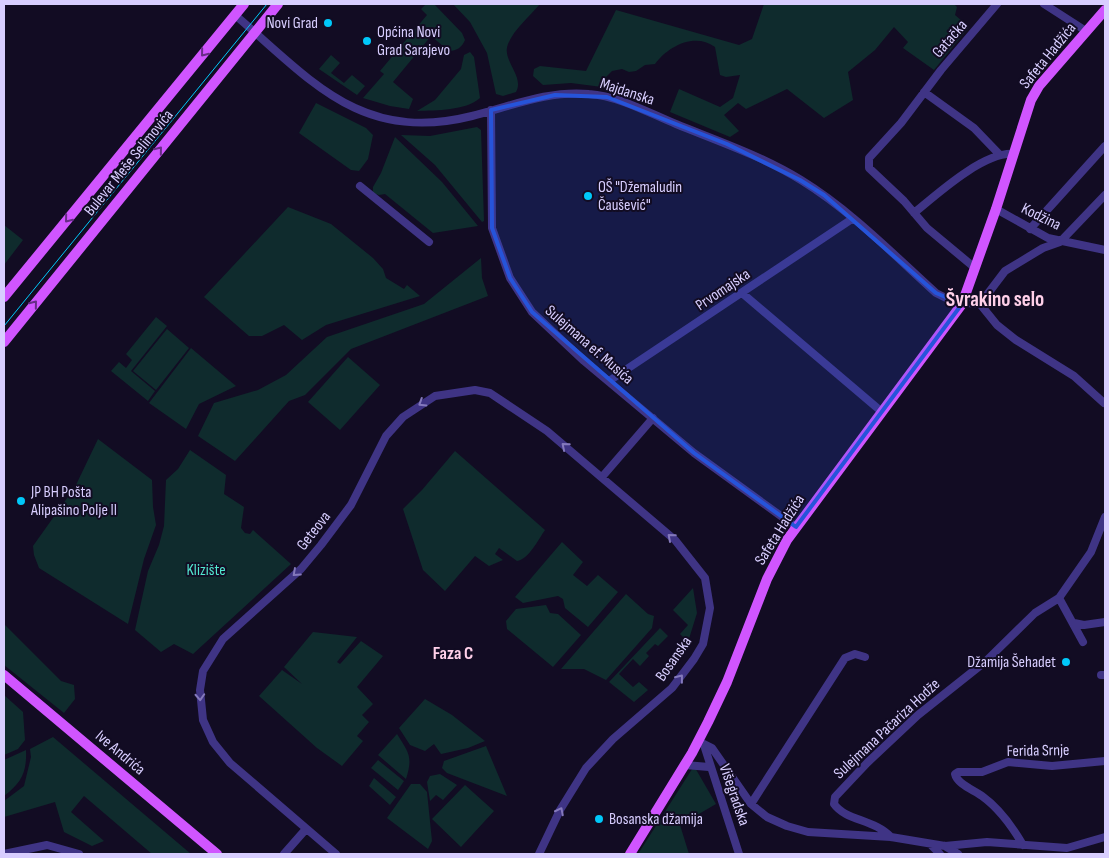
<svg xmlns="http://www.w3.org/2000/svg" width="1109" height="858" viewBox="0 0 1109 858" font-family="'Sofia Sans Condensed',sans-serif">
<rect width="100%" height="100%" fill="#120c23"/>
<path fill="#0f2b2d" d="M426,4H434L462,33L465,40C462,47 457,51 449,51L431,36L393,82L413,99L409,109L390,106L363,98L384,74L380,71L427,15L421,9Z
M453,4H540C530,16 514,29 508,44C501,60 525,76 516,92L503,96L496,94L487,53L470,22Z
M764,4H954L957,7L955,15L969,27L934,70L903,48L908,42L894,27L875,50L848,72L853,100L824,118L787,89L746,109L738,103L724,115L739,131L730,137L670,112L679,89L720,107L733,98L740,75L726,77L720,75L715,47C695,32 668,46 655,64L645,65L636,71L629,72L622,69L612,71L604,79L602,87L571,83L543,85L533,76L534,69L540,66L586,71L616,10L739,45L752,39Z
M470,52L474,57L480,98C465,111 437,110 417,111L435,100L461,69L464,55Z
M331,55L340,63L331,73L344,83L352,75L365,86L357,95L319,69Z
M316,103L366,128L373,135L368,159L359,171L351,170L299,133Z
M477,127L481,130L484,221L482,222L435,165L401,135L430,136Z
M395,137L442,182L478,226L433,233L385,194L379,195L373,193V187L381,173Z
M288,207L331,224L373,258L383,269L386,278L404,289L407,285L420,296L326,325L302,340L284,325L262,336H249L204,297Z
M4,225L23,240L4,265Z
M481,258L482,278L488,296L351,349L305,395L289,401L235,461L198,436L214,403L258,390L286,375L327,337L424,304Z
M156,317L167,326L131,371L155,391L148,401L111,371L119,362L126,368L132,360L126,354Z
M167,329L189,348L156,390L133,371Z
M191,348L236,386L199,404L186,429L149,403Z
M348,357L380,385L340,430L308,402Z
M98,439L152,480L153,507L156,525L144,559L128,624L39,568L34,555L33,546L75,487Z
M190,450L226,475L224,494L244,507L241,528L245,533L250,534L253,530L291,564L193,654L174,644L161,652L135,630L148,571L159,545L164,526L166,480L178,469Z
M455,451L545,530C538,540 529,559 517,561L499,548L495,554L503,560L489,566L475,556L445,591L423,570L403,509L422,490Z
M562,542L583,562L573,575L587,586L598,575L618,592L588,627L565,608L563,599L558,596L523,603L515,597Z
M693,588L697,613L688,642L680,634L688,625L673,610Z
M626,594L648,614L654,616L652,628L606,680L584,669H561Z
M546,605L550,613L558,614L581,635L553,667L507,629L506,621L516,609Z
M4,624L61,681L74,685L75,699L64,713L4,665Z
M660,628L668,636L658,646L655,644L646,653L649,656L640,666L633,659L619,674L633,687L639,682L648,690L634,702L609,682Z
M313,632L357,637L337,662L340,664L361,641L383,656L357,687L373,704L362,715L369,722L357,736L363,741L342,766L317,748L259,696L282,670L302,684L284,667Z
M4,695L23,712L25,740L18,749L4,755Z
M425,699L452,715L485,741L468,748L441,754L434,744L425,751L410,745L399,728Z
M397,734C409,753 413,757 406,779L378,755Z
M53,737L191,854H152L84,796L71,812L104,841L92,846L64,832L55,802L4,817V801L24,786L31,757L30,749Z
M486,746L507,796L447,773L442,768L444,761Z
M26,750C27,773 21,783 4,796V760Z
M378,760L404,781L398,790L371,768Z
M694,766L716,804L680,825L689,854H638Z
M440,774L457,785L443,800L436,795L430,801L427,782L430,776Z
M374,778L396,797L390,805L369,786Z
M411,784H420L427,792L432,841L428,849L387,818Z
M465,785L494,811L461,847L432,819Z"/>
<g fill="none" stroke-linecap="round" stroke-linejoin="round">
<path stroke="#3f3485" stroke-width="8" d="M1044,4L1086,31
M235,15C311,80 361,144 472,116C511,106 549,90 589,94C619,96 649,113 676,124C718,141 762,156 801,180C850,210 893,254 936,293L954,302L980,304L997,325L1016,340L1074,376L1104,403
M924,92L974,128L999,154
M491,110L492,228L510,278L532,312L584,361L694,453L796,527
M360,186L429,242
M996,209L1048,238L1105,250
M914,213C936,195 984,151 1014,154
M1030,229L1105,146
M975,268L927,228L904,201L869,168V158L901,123L941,70L997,4
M742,293L882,412
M980,304L1005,271L1043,248L1060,242L1105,195
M609,381L852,219
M602,477L653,418
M1059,598L1083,642
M1074,623L1084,625L1105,622
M1101,675H1105
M698,741L712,748L751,804L767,817L787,826L808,832L891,837L945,846L987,842L1067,848L1105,837
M704,745L739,854
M685,765L709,767
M751,804L845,658L855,654L865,657
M891,837C874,819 846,821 834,804L835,797L867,763L918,715L986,661L1035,613L1059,598L1091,552L1105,517
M930,844L940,854
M1023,845C1012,826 1000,809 982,796C974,790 957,784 955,774L958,772H982L1008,762L1052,766L1105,761
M945,846L958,854
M4,854L47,845L79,854
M284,854L306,829
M336,854L230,763L213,742L203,720L200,690L203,671L223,639L301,569L321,545L351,505L386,436L403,417L435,396L475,390L490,393L547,431L675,540L705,578L710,608L703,644L694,659L672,688L613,739L586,768L560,810L539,854"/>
<path stroke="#d055ff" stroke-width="10" d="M4,297L244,4
M4,342L278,4
M4,675L217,854
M630,854L692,753L708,722L727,682L767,579L787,540L962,304L996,209L1031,100L1039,86L1105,10"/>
<path stroke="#00c8f9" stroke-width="1" d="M4,326L267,4"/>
</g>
<defs><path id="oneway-chevron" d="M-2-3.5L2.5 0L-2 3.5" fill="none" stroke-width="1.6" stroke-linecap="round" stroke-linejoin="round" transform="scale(1.25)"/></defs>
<g stroke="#672d86">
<use href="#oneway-chevron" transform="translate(204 53) rotate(129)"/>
<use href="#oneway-chevron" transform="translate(159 150) rotate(-51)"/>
<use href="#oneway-chevron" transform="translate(68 219) rotate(129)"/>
<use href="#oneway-chevron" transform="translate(34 304) rotate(-51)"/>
</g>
<g stroke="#8479bc">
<use href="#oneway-chevron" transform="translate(422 403) rotate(148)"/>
<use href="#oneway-chevron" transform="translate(565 446) rotate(-140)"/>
<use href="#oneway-chevron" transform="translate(671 537) rotate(-139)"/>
<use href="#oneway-chevron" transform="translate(296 573) rotate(138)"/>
<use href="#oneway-chevron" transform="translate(680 678) rotate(-52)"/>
<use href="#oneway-chevron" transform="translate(200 697) rotate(87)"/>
<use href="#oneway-chevron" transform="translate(560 811) rotate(-63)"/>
</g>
<path fill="#2654da" fill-opacity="0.2" stroke="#2654da" stroke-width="4" stroke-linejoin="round" d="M555,95L607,97L727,144L800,180L824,195L936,293L962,304L796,527L694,453L532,312L510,278L492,228L491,110Z"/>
<g fill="#00c8f9" stroke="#120c23" stroke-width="2">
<circle cx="328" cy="23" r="5"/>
<circle cx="367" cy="41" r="5"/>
<circle cx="588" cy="196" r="5"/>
<circle cx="21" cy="501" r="5"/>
<circle cx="1066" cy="662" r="5"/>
<circle cx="599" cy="819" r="5"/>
</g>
<g text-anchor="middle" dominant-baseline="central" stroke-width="4" stroke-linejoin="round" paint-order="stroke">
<g font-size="16" fill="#d8ceff" stroke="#120c23" text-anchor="start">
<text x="318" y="23" text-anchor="end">Novi Grad</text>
<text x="377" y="32">Općina Novi<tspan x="377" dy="18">Grad Sarajevo</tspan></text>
<text x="598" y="187">OŠ "Džemaludin<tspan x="598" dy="18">Čaušević"</tspan></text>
<text x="31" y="492">JP BH Pošta<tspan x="31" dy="18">Alipašino Polje II</tspan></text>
<text x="1056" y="662" text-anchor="end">Džamija Šehadet</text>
<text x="609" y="819">Bosanska džamija</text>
</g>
<g font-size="16" fill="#d8ceff" stroke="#120c23">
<text transform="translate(950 39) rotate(-49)">Gatačka</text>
<text transform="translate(1048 56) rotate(-51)">Safeta Hadžića</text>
<text transform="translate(627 92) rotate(18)">Majdanska</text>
<text transform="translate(129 163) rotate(-51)">Bulevar Meše Selimovića</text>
<text transform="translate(1041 217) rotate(26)">Kodžina</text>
<text transform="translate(723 290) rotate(-34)">Prvomajska</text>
<text transform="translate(589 345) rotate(41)">Sulejmana ef. Musića</text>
<text transform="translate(780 530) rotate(-58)">Safeta Hadžića</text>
<text transform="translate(314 531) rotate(-52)">Geteova</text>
<text transform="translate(674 659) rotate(-55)">Bosanska</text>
<text transform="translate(887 729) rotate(-43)">Sulejmana Pačariza Hodže</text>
<text transform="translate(1038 751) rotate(-1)">Ferida Srnje</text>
<text transform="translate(120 753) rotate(40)">Ive Andrića</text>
<text transform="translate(734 795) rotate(71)">Višegradska</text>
</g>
<g font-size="16" fill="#52e7d0" stroke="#120c23">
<text x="206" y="570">Klizište</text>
</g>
<g font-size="18" font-weight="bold" fill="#ffd0e9" stroke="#120c23">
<text x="453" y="653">Faza C</text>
</g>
<g font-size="21" font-weight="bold" fill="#ffd0e9" stroke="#120c23">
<text x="995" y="299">Švrakino selo</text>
</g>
</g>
<rect width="1109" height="858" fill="none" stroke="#d8ceff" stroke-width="10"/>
</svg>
